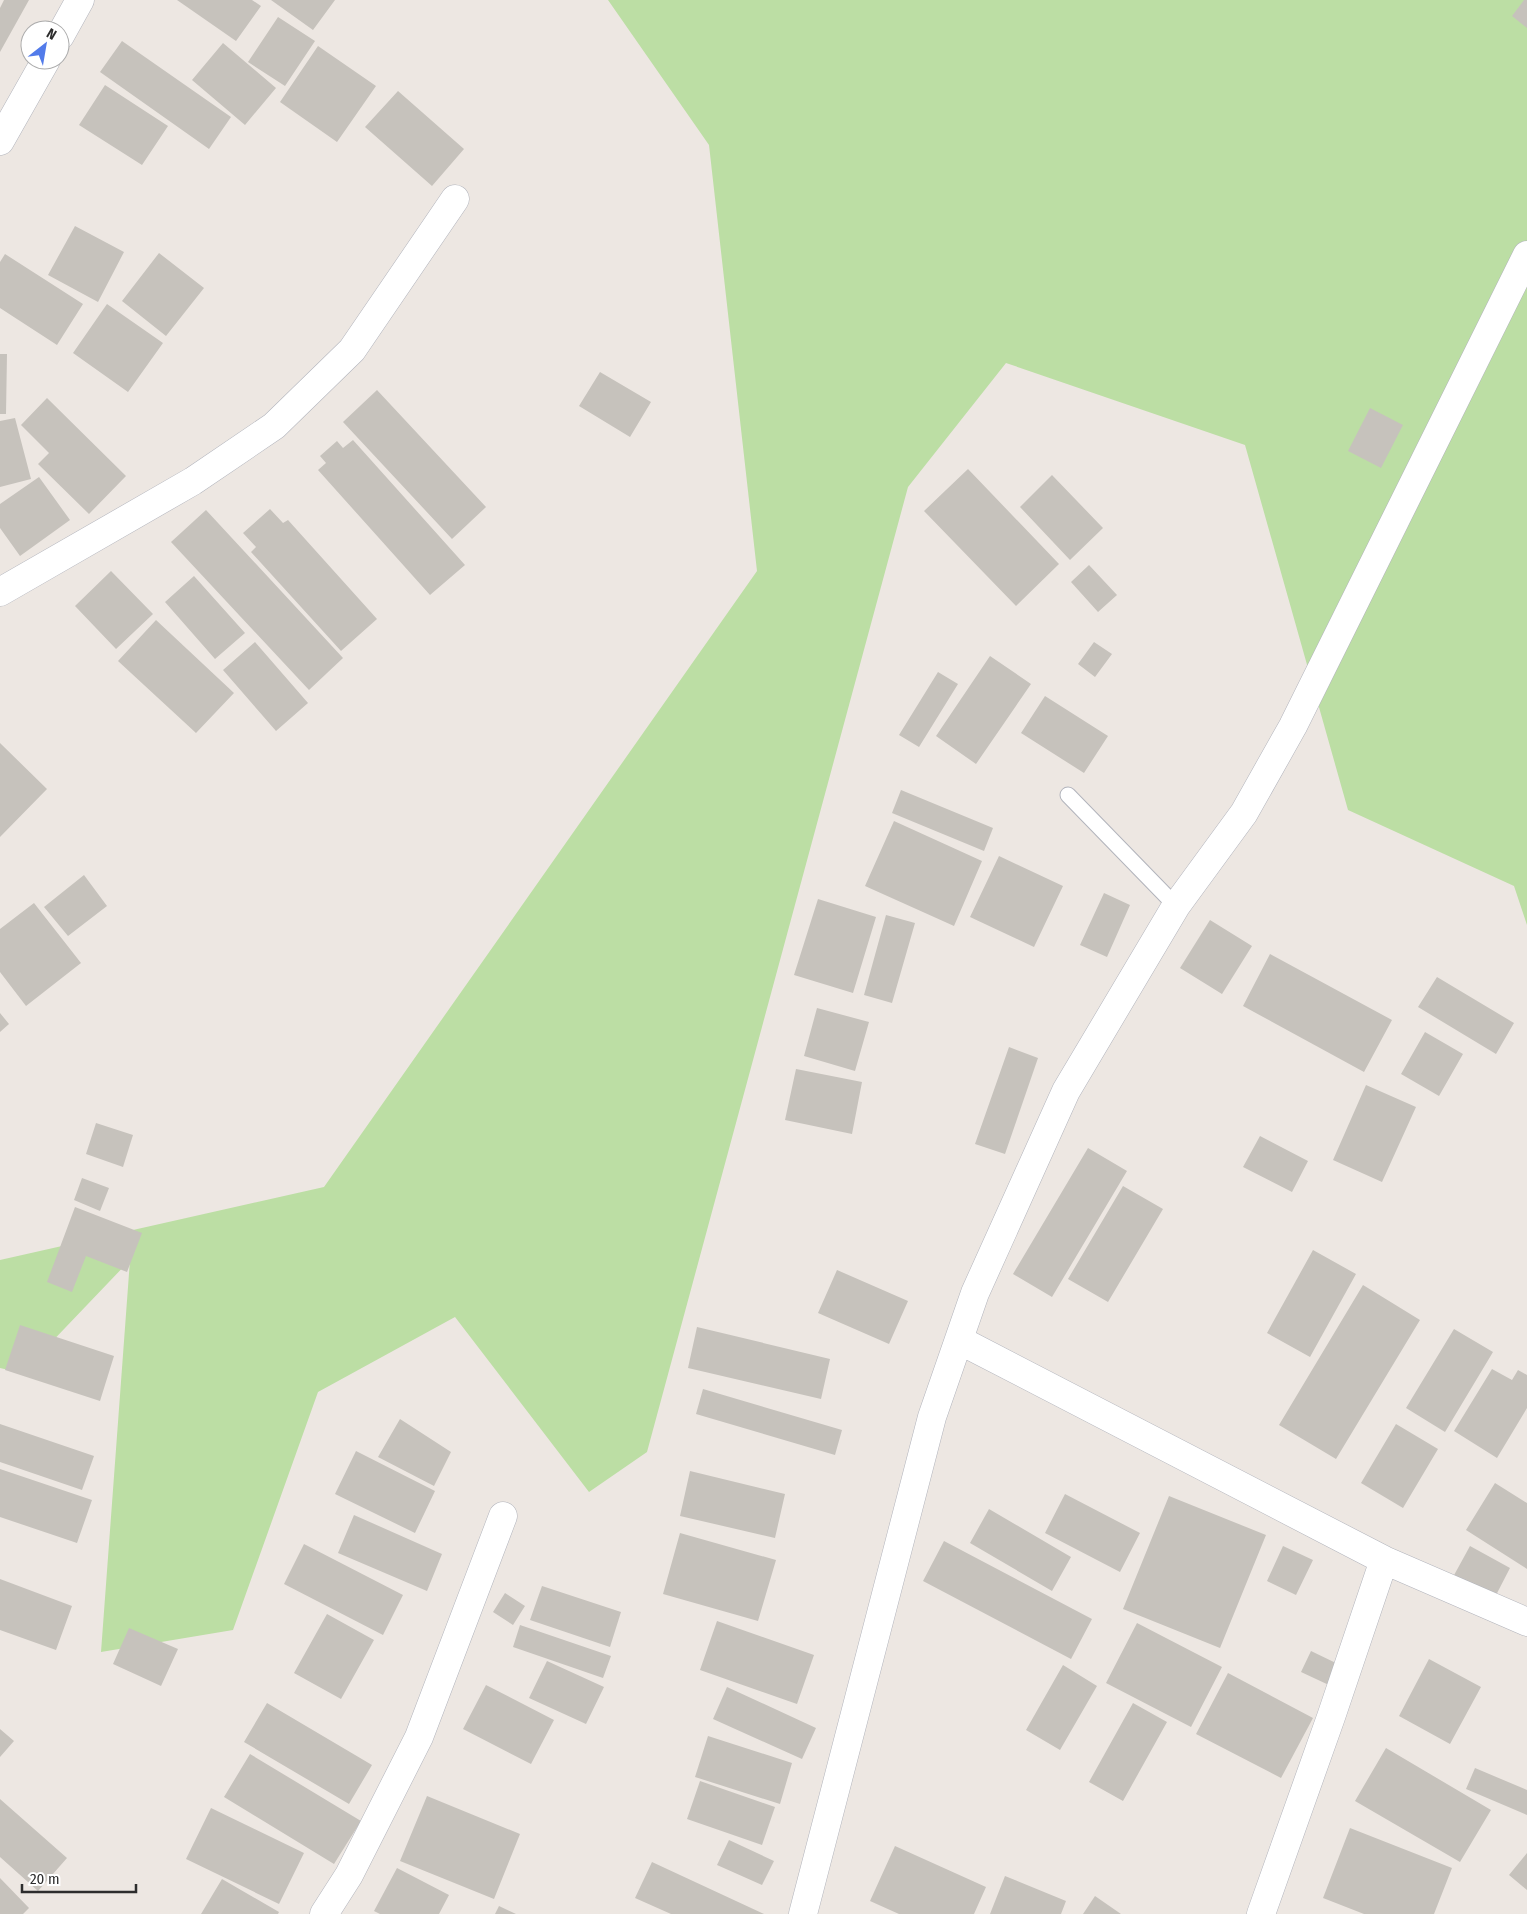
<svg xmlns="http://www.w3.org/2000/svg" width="1527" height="1914" viewBox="0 0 1527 1914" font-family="'Fira Sans Condensed',sans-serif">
<rect width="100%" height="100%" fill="#ede7e2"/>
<path fill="#bcdea4" d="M608,0H1527V925L1514,886L1348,810L1245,445L1006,363L908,487L647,1452L589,1492L455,1317L318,1392L233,1630L101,1652L130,1260L22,1373L0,1368V1260L324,1187L757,571L709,145Z"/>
<path fill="#c6c2bc" d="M4,0H29L0,52V8Z
M177,0H252L261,6L236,41Z
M271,0H335L313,30Z
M1524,0H1527V28L1512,16Z
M278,17L315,41L285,86L248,62Z
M122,41L231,117L209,149L100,72Z
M223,43L276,88L245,125L192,80Z
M318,46L376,86L337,142L280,102Z
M105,85L168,126L142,165L79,125Z
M398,91L464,149L432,186L365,127Z
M75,226L124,252L98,302L48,275Z
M159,253L204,288L166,336L122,301Z
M5,254L83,304L57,345L0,308V262Z
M107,304L163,343L128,392L73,353Z
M0,354H7L6,414H0Z
M600,372L651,402L630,437L579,406Z
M377,390L486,507L452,539L343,422Z
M47,398L126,476L89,514L38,464L49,453L21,425Z
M1370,408L1403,425L1381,468L1348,451Z
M15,418L31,479L0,487V421Z
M353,440L465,565L430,595L318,470L326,463L320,456L337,441L343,448Z
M968,469L1059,564L1016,606L924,511Z
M1052,475L1103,528L1070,560L1020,507Z
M39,477L70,520L20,556L0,528V504Z
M270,509L283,523L288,520L377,619L341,651L251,552L256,547L243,533Z
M206,510L343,658L309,690L171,542Z
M1089,565L1117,595L1098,612L1071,582Z
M111,571L153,614L116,649L75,606Z
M194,576L245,633L215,659L165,602Z
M156,620L234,693L196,733L118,661Z
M255,642L308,703L276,731L223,670Z
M1094,642L1112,654L1095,677L1078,664Z
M990,656L1031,684L976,764L936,736Z
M938,672L958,684L919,747L899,735Z
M1045,696L1108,736L1084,773L1021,733Z
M0,743L47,789L0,837Z
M901,790L993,828L984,851L892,813Z
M894,821L982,861L954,926L865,886Z
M999,856L1063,886L1034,947L970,917Z
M84,875L107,906L68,936L44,907Z
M1104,893L1130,905L1107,957L1080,945Z
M818,899L876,917L853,993L794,975Z
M34,903L81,963L26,1006L0,972V929Z
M886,915L915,923L892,1003L864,995Z
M1210,920L1252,946L1222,994L1180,968Z
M1270,954L1392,1020L1364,1072L1243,1006Z
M1437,977L1514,1023L1496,1054L1418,1007Z
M817,1008L869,1022L855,1071L804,1056Z
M0,1013L9,1024L0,1032Z
M1425,1032L1463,1054L1439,1096L1401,1074Z
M1009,1047L1038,1058L1005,1154L975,1144Z
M796,1069L862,1082L852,1134L785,1120Z
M1366,1085L1416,1107L1382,1182L1333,1160Z
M96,1123L133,1135L123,1167L86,1154Z
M1260,1136L1308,1161L1292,1192L1243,1167Z
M1088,1148L1127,1171L1052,1297L1013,1274Z
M82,1178L109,1188L100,1211L74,1200Z
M1123,1186L1163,1209L1108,1302L1068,1279Z
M75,1207L142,1233L127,1272L86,1256L72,1292L47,1282Z
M1313,1250L1356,1274L1310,1357L1267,1333Z
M837,1270L908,1301L889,1344L818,1313Z
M1363,1285L1420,1320L1336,1459L1279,1425Z
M20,1325L114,1356L100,1401L5,1370Z
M697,1327L830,1359L821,1399L688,1368Z
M1454,1329L1493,1352L1445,1432L1406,1408Z
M1492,1369L1512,1380L1518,1370L1527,1375V1408L1497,1458L1454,1431Z
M703,1389L842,1430L835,1455L696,1414Z
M400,1419L451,1452L434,1486L378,1457Z
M0,1424L94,1456L82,1490L0,1462Z
M1396,1424L1438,1449L1403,1508L1361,1483Z
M356,1451L435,1491L415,1533L335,1494Z
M0,1469L92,1500L77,1543L0,1517Z
M690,1471L785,1494L775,1538L680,1516Z
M1495,1483L1527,1503V1569L1466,1530Z
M1065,1494L1140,1533L1120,1572L1045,1533Z
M1169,1496L1266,1535L1220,1648L1123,1609Z
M989,1509L1071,1557L1052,1591L970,1543Z
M354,1515L442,1554L427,1591L338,1553Z
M680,1533L776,1560L758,1621L663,1594Z
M944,1541L1092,1619L1071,1659L923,1581Z
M304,1544L403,1595L383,1635L284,1584Z
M1283,1546L1313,1560L1296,1595L1267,1581Z
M1470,1546L1510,1568L1494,1599L1453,1577Z
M0,1579L72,1606L56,1650L0,1630Z
M542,1586L621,1612L610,1647L530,1620Z
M505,1593L525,1606L513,1625L493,1612Z
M327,1614L374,1640L341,1699L294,1673Z
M717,1621L814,1655L797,1704L700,1670Z
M1137,1623L1222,1667L1191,1727L1106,1683Z
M520,1625L611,1656L603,1678L513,1647Z
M129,1628L178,1649L161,1686L113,1664Z
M1311,1651L1340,1665L1331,1686L1301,1672Z
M1429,1659L1481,1687L1450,1744L1399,1716Z
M547,1661L604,1687L586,1724L529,1698Z
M1063,1665L1097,1686L1060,1750L1026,1730Z
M1228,1673L1313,1718L1281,1778L1196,1734Z
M486,1685L554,1720L531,1764L463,1729Z
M727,1687L816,1728L802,1759L713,1719Z
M267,1703L372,1765L349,1804L244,1742Z
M1133,1703L1167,1722L1123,1801L1089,1782Z
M0,1729L14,1741L0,1757Z
M708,1736L792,1763L780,1804L695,1777Z
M1386,1748L1491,1810L1460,1862L1355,1801Z
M250,1754L361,1821L334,1864L224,1797Z
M1475,1768L1527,1790V1815L1466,1789Z
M700,1781L775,1807L762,1845L687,1819Z
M427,1796L520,1834L494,1899L400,1861Z
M0,1799L67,1858L38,1891L0,1857Z
M211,1808L304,1853L279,1904L186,1859Z
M1350,1828L1452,1868L1434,1914H1364L1323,1898Z
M729,1840L774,1861L762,1885L717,1865Z
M895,1846L986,1887L974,1914H899L870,1901Z
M1527,1853V1890L1509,1875Z
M652,1862L764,1914H671L635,1898Z
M397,1868L449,1895L439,1914H380L374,1911Z
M1005,1876L1066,1901L1061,1914H990Z
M0,1878L29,1908L23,1914H0Z
M222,1879L279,1912L278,1914H201Z
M1095,1896L1121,1914H1083Z
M499,1906L516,1914H495Z"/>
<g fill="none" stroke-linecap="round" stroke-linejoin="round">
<defs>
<path id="service" d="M1068,795L1176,906"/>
<path id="minor" d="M60,36L80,0
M0,141L46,60
M0,592L193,481L274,426L352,350L455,199
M959,1340L1384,1560L1527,1622
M324,1914L349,1875L419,1737L503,1516
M803,1914L932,1417L975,1293L1066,1091L1176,906L1244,813L1293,726L1527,255
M1261,1914L1331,1717L1384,1560"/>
</defs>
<use href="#service" stroke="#b2b4bc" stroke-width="17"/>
<use href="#minor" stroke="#b2b4bc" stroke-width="29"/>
<use href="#service" stroke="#fff" stroke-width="15"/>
<use href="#minor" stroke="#fff" stroke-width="28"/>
</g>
<g transform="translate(45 45) rotate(31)"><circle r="24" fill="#ffffff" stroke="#ababab"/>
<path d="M0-4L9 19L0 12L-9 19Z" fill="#527bea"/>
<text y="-8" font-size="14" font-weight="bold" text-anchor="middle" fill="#2d2d2d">N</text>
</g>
<path d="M22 1884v8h114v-8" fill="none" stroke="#2d2d2d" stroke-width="2.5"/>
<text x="30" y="1884" font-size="15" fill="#2d2d2d" stroke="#ffffff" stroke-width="4" paint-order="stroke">20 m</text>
</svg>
